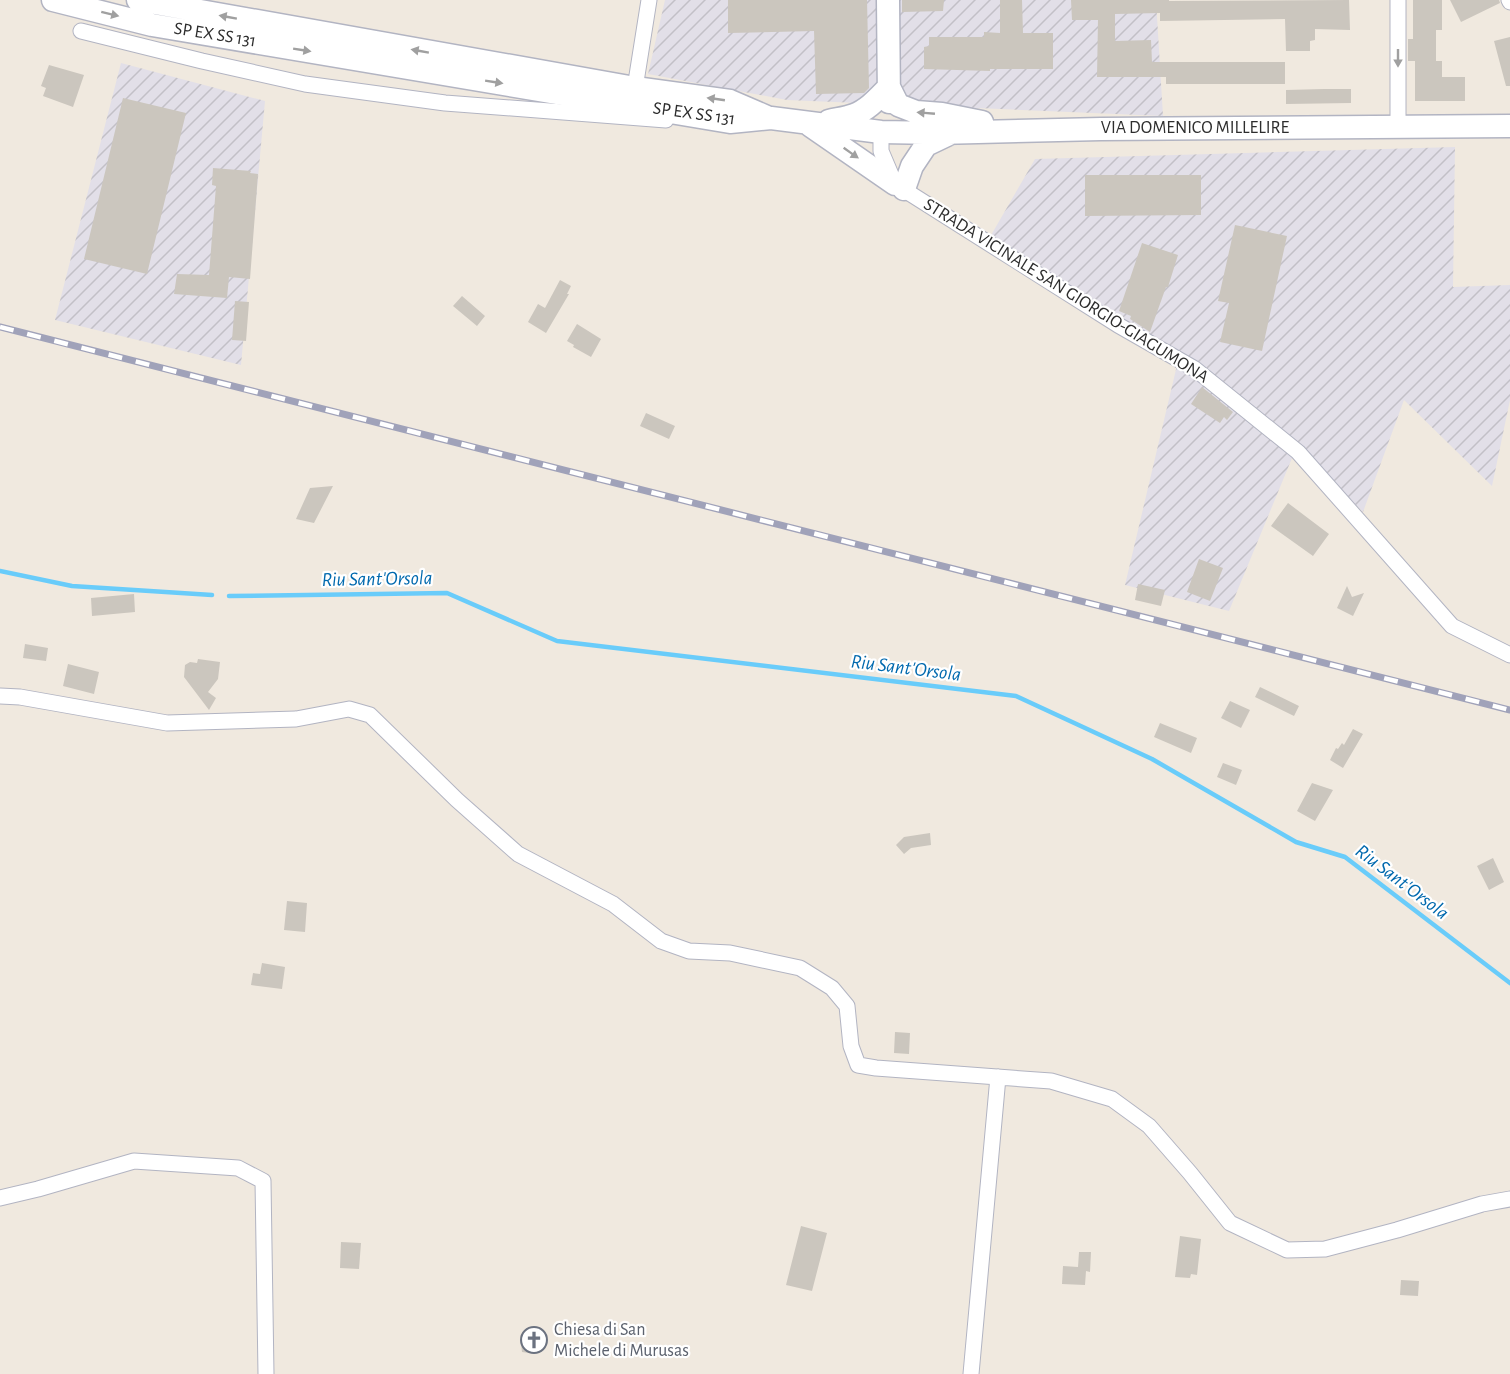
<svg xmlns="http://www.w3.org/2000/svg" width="1510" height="1374" viewBox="0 0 1510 1374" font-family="'Alegreya Sans',sans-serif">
<defs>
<pattern id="industrial-furrows" width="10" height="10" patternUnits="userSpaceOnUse" patternTransform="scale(1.5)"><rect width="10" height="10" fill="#e2dfe8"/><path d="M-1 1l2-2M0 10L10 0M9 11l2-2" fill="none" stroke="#c2c0c7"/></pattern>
</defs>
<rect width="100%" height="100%" fill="#f0e9df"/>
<path fill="url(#industrial-furrows)" d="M665,0H1156L1163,116L787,100L648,74Z
M121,63L265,101L241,365L55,320Z
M1455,147L1453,287L1510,285V400L1492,486L1404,400L1363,512L1297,446L1229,611L1125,585L1178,361L990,237L1035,159Z"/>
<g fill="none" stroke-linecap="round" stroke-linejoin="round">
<path stroke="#69ccfa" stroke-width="4.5" d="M0,571L72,586L212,595
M229,596L447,593L557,641L1016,696L1152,759L1296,842L1345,857L1510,983"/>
</g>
<path fill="#cbc6be" d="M728,0H867L869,88L864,93L816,94L814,31L728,33Z
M902,0H944L943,11L902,12Z
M1000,0H1022L1023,33H1053V69H990V71L924,69V47L929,46V37H984V32L1000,33Z
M1071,0H1169V1L1349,0L1350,30L1315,29V40L1310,41V51H1286L1285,19L1160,21V13L1115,14V41L1151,40L1152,62H1285V84H1166V77H1097L1098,20H1072Z
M1413,0H1442V30H1436V61H1442V77H1465V101H1415V61H1408V39H1413Z
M1450,0H1499L1500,3L1461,22Z
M1510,37V86H1506L1494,41Z
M49,65L84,75L73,107L43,96L46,88L41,86Z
M1324,89H1351V103L1286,104V90Z
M123,98L186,113L147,274L84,259Z
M213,168L251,171L250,173L258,174L250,279L229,277L227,298L174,294L177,274L209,275L216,186L212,185Z
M1085,175H1201V215L1085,216Z
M1235,225L1287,236L1262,351L1220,342L1229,303L1218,301Z
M1142,243L1178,255L1168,287H1166L1150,332L1130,319L1131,316L1119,311Z
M560,280L571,286L567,294H569L546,333L528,322L538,304L545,308Z
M462,296L485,316L477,326L453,306Z
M235,301L249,302L246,341L232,340Z
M577,324L601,339L591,357L573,347L574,345L567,341Z
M1202,387L1233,412L1227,420L1224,417L1220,423L1191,404Z
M646,413L675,426L669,439L640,426Z
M333,486L314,523L296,519L310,488Z
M1288,503L1329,534L1313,556L1271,526Z
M1199,559L1223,568L1210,601L1187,592Z
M1138,584L1165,590L1161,606L1135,600Z
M1347,586L1352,597L1364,593L1353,616L1337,608Z
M134,594L135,612L92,616L91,598Z
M25,644L48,648L46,661L23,658Z
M198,659L220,662L218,679L208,692L216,698L209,710L184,677L185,665L190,662L197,663Z
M68,664L99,672L94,694L63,686Z
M1260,687L1299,706L1294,716L1255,697Z
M1230,701L1250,710L1241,728L1221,718Z
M1160,723L1197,738L1191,753L1154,737Z
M1353,729L1363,734L1343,768L1330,760L1336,748L1338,749L1342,743L1344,745Z
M1223,763L1242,770L1236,785L1217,777Z
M1312,783L1333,790L1315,821L1297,811Z
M930,833L931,845L911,848L904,854L896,845L904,837Z
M1493,858L1504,882L1489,890L1477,866Z
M287,901L307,903L305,932L284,930Z
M262,963L285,967L282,989L251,985L253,973L260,974Z
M895,1032L910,1033L909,1054L894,1053Z
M801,1226L827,1233L812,1291L786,1285Z
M1180,1236L1201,1239L1197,1275L1191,1274L1190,1278L1175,1277Z
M341,1242L361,1243L359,1269L340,1268Z
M1079,1252H1091L1090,1272L1086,1271L1085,1285L1062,1284L1063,1266L1078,1267Z
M1401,1280L1419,1281L1418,1296L1400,1295Z
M540,1327L547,1336L529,1353L522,1352L521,1344Z"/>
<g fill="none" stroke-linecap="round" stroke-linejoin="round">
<defs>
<path id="street" d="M1398,0V127
M1509,0L1510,2
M81,31L202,61L305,84L445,103L666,120
M635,88L649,0
M881,132V151L895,184L1118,325L1195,369L1298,452L1452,626L1510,655
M0,696L20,697L167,723L296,719L349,709L370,715L457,800L518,854L613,904L661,941L689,951L730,953L800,968L832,988L847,1006L851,1046L858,1065L876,1068L1051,1081L1112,1099L1149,1126L1190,1173L1230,1223L1287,1250L1325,1249L1397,1230L1482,1204L1510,1199
M0,1198L38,1189L134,1161L238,1168L263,1181L266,1374
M971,1374L998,1077"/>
<path id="secondary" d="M53,0L152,25L730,122L771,118L881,132L938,133L1101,129L1510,126
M138,0L635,88L730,101L767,117
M888,0L889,102
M889,87L898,105L916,112L942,114L982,122
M829,121C837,119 846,118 854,115C868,110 879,97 889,87
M811,126L895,184
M904,189L912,166L926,145L949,134"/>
</defs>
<use href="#street" stroke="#b2b4c2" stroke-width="17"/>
<use href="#secondary" stroke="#b2b4c2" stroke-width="25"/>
<use href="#street" stroke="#fff" stroke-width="15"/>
<use href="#secondary" stroke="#fff" stroke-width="22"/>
<defs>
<path id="rail" d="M0,327L1510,710"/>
</defs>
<use href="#rail" stroke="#a0a2b9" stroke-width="7"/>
<use href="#rail" stroke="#fff" stroke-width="4.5" stroke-dasharray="14" stroke-linecap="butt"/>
</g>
<defs><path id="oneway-solid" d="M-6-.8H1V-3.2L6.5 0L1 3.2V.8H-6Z" transform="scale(1.5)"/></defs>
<g fill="#a0a0a0">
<use href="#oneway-solid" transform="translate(110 14) rotate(14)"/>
<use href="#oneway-solid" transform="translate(228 17) rotate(-170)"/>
<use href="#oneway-solid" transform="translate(302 50) rotate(9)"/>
<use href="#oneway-solid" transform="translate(420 51) rotate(-170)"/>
<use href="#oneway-solid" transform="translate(1398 58) rotate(90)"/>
<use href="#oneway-solid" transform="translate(494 82) rotate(9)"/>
<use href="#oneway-solid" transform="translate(716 99) rotate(-172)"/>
<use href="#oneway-solid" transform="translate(926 113) rotate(-175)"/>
<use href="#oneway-solid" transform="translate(851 153) rotate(35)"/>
</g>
<defs>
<symbol id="church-ring" viewBox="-11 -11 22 22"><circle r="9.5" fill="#fff" stroke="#6b7280" stroke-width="1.5"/><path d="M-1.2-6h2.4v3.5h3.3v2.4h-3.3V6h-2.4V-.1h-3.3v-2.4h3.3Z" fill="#6b7280"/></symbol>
</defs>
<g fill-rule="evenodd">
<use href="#church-ring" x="519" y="1325" width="30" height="30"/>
</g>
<g text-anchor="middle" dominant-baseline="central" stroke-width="4.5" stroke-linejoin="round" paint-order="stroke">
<g font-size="18" fill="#2d2d2d" stroke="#fff">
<text transform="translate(215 35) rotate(9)">SP EX SS 131</text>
<text transform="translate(694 114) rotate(8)">SP EX SS 131</text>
<text x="1195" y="128">VIA DOMENICO MILLELIRE</text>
<text transform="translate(1066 291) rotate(32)">STRADA VICINALE SAN GIORGIO-GIAGUMONA</text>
</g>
<g font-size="18" fill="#5b616d" stroke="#fff" text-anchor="start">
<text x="554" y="1330">Chiesa di San<tspan x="554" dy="21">Michele di Murusas</tspan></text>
</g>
<g font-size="20" font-style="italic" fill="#0069ae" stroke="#fff">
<text transform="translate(377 579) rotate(-1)">Riu Sant'Orsola</text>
<text transform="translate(906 668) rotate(7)">Riu Sant'Orsola</text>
<text transform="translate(1402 882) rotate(37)">Riu Sant'Orsola</text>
</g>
</g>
</svg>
